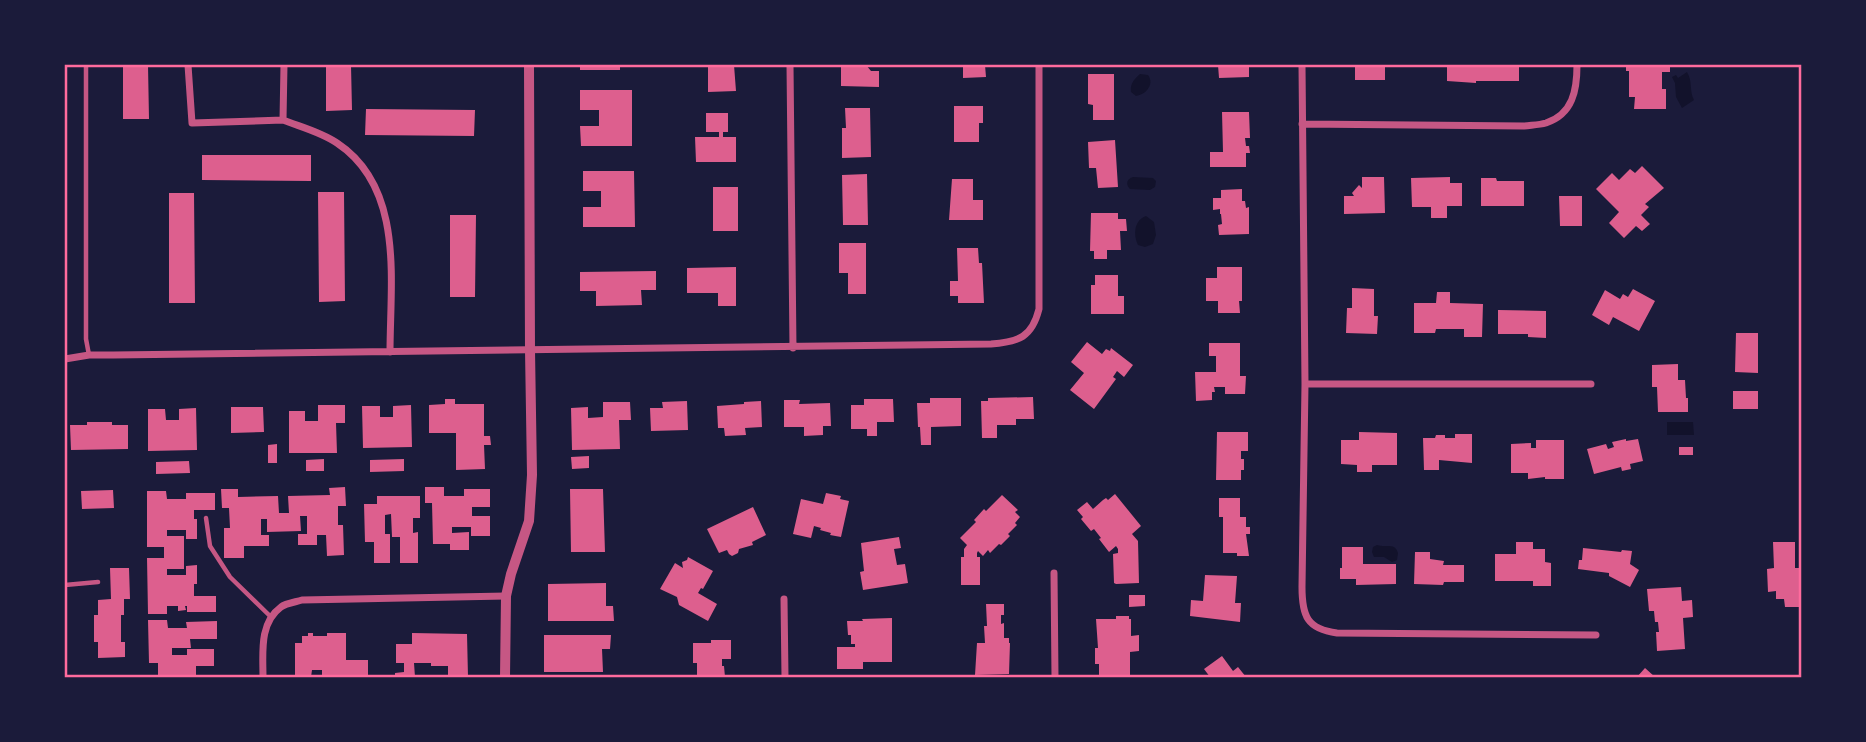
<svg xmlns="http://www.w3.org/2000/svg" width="1866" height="742" viewBox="0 0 1866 742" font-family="'PT Sans Narrow',sans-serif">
<rect width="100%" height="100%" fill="#1b1b3a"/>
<path fill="#12122b" d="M1687,72C1693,82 1689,91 1694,100L1682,108L1676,97L1675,83L1672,77L1676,75L1678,78Z
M1140,74L1148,75C1155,84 1146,95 1136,96L1131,92C1130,84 1134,79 1140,74Z
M1133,177L1153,178L1156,181L1155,187L1150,190L1130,189C1125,184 1127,179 1133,177Z
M1146,216L1154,222L1156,235L1153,244L1145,247L1138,245C1133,235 1134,220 1146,216Z
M1667,422H1693L1694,435H1667Z
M1377,545C1386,548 1395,542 1398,553L1397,560L1392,562L1384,557H1374L1372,552L1373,547Z"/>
<path fill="#dd5f8e" d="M123,65H148L149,119H123Z
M326,65H351L352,110L326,111Z
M580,65H620V70H580Z
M708,65H734L736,91L708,92Z
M841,65H866L871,71H879V87L841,86Z
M963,65H985L986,77L963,78Z
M1218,65H1249V77L1219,78Z
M1355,65H1385V80H1355Z
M1447,65H1519V81H1476V83L1447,81Z
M1626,65H1670V72H1662V89H1666V109H1634L1635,97H1629V71H1626Z
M1088,74H1114V120H1093V105L1088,104Z
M580,90H632V146H581L580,126H599V110H580Z
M954,106H983V123H979V142H954Z
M845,108H870L871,157L842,158V128H846Z
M366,109L475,110L474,136L365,135Z
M1222,112H1249L1250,138H1245L1246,146H1249L1250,153H1246V167H1210V152H1223Z
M706,113H728V132H723V137H736V162H696L695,137H719V132H706Z
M1115,140L1118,187L1098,188L1096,168H1089L1088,142Z
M202,155H311V181L202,180Z
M1642,166L1664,188L1645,204L1649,207L1641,215L1650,224L1642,231L1636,226L1624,238L1609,223L1619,212L1596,189L1612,173L1619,180L1630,169L1635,173Z
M583,171H634L635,227H583V207H601V191H583Z
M867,174L868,225H843L842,175Z
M1362,177H1384L1385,213L1344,214V196H1354L1352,193L1359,185L1362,188Z
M1450,177V183H1462V206H1447V218H1431V207H1412L1411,178Z
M1481,178H1496L1497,181H1524V206H1481Z
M952,179H973V200H983V220H949Z
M713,187H738V231H713Z
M1242,189V201H1245L1246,208L1249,207V234L1219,235L1218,225L1222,224L1221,214H1220V209L1213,210V198H1221V190Z
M318,192H344L345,301L319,302Z
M169,193H194L195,303H169Z
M1559,196H1582V226H1560Z
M1091,213H1118V219H1126L1127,231H1120L1121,250H1107V259H1094V251H1090Z
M450,215H476L475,297H450Z
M839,243H866V294H848V273H839Z
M957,248H978L979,263H982L984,303H958V296H950V281H958Z
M736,267V306H718V293H687V268Z
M1217,267H1242V301H1239L1240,313H1218V301H1206V278H1217Z
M656,271V290H641L642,305L596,306V291H580V272Z
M1095,275H1118V296H1124V314H1091V285H1095Z
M1352,288L1374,289V316H1378L1377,334L1346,333L1347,308H1352Z
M1633,289L1655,301L1639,331L1613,317L1609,325L1592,315L1605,290L1620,299L1623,294L1628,297Z
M1437,292H1450V303L1483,304L1482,337H1464V329H1436L1435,333H1414V303H1436Z
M1498,310L1546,311V338L1528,337V334H1498Z
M1736,333H1758V373L1735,372Z
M1087,342L1102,354L1106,349L1110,351L1111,348L1133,365L1124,377L1117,371L1113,377L1116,379L1094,409L1070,390L1084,373L1071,362Z
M1209,343H1240V376H1246L1245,394H1225V387H1214L1215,392H1212V400L1196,401L1195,372H1216V356H1209Z
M1678,364V380H1685L1686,398H1688V412H1658L1657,387H1652V365Z
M1733,391H1758V409H1733Z
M1033,397L1034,419H1016V425H997V438H982L981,401H988V398Z
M930,398H961V426L931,427V445H921L920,427H918L917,403H930Z
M445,399H455V404H484V436H490L491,445H484L485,469L456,470V433H429V405L445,404Z
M864,399H893L894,422H877V436H867V429H851V405H864Z
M784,400H800L799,404L830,403L831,426H823V435L804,436V427H784Z
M687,401L688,430L651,431L650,408H663L662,402Z
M761,401L762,427L745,428L746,435L725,436L724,428H718L717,406L744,404V402Z
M603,402H630L631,420H619L620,449L572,450L571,408L588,407V418L603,417Z
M318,405H345V423H336L337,453H289V411H305V421H318Z
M411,405L412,447L363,448L362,406H380V417H393V406Z
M231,407H263L264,432L231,433Z
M196,408L197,450L148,451V409H165L166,420H179V409Z
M87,422H112V425H128V449L71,450L70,425H87Z
M1217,432H1248V451H1241V459H1244V470H1241V480H1216Z
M1359,432L1397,433V465H1372V472H1357V465L1341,464V440H1359Z
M1455,434H1472V463L1439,460V470H1424L1423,438H1435L1436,435H1445V438H1455Z
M1626,439V441L1638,439L1643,461L1630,464L1631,469L1622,471L1621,467L1594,474L1587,449L1606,444L1608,449L1614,447L1612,442Z
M1536,440H1564V479H1545V477L1528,479V473H1511V444L1531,443V448H1536Z
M277,444V463H268V445Z
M1679,447H1693V455H1679Z
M589,456V468L572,469L571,457Z
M324,459V471H306V460Z
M404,459V471L370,472V460Z
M189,461L190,473L156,474V462Z
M345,487L346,506H338V525H343L344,555L327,556L326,535H317V545H298V534H307V516H300L301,531L267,532V519H261V535H269V546H244V558H224V528H230L229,508H222L221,489H238V497L278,496L279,513H289L288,496L330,495L329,488Z
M425,487H444V496H464V489H490V507H472V516H490V536H471V527H452V533L469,532V550H450V544H433L432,503H425Z
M570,489H603L605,552H571Z
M113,490L114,508L82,509L81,491Z
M147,491H166L167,499H186V493H215V510H194V519H197V539H186V530H167V536H184V569H167V575H186V566L197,565V584H194V596H216V612H187V606H185L186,610L178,611V606H167V614H148L147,558H164V547H147Z
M826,493L841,496L840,499L849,501L841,537L830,535L831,533L820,530L821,528L814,526L811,538L793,534L801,499L823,504Z
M1115,494L1141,526L1132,534L1138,541L1139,583L1116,584L1114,583L1113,554L1118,553V549L1116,546L1109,552L1099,539L1101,538L1094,529L1091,531L1081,519L1083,517L1077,510L1087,502L1093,509L1103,500L1106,498L1108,500Z
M1002,495L1018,510L1015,512L1020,517L1015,523L1017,525L1008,534L1010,536L1001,545L999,544L990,553L988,550L983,556L978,551L977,553V557H980V585H961V557H964V549L967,545L960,538L976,522L974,520L984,509L986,511Z
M377,496H420V518H413V533L418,532V563H400V537H392L391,514L385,515V534H390V563H374V542H365L364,504H377Z
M1219,498H1240V517H1246V527H1250V534H1246L1249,556H1237V553H1223V517H1219Z
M753,507L766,535L752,542L753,545L739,549L738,553L732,556L729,554L727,550L719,553L707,529Z
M899,537L901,548L894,549L897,565L905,564L908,583L863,590L860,572L864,571L861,543Z
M1516,542H1533V549H1545V562L1551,563V586H1533V581H1495V554H1516Z
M1773,542H1795V568H1801V607H1785L1784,599H1776V591L1768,592L1767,569L1774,568Z
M1342,547H1363V564H1396V584L1356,585V579H1340V568H1342Z
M1583,548L1621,552L1622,550L1632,551L1630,564L1639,570L1630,587L1609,576V573L1578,569L1579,560H1582Z
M1415,552H1430V559L1444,561L1443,565H1464V582H1444L1443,585L1414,584Z
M688,557L713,571L703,589L701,588L698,593L717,604L708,621L679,605L677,597L660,589L675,563L683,568L682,562L687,560Z
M110,568H129L130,599H124V615H121V642H125V657L98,658V642H94V615H98V600L111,599Z
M1205,575L1237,576L1235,603H1241L1240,622L1190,616L1191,600L1203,601Z
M606,583V606H613L614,621H548V584Z
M1681,587L1682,601L1692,600L1693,617L1683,618L1685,649L1657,651L1656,632H1659L1658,622H1655L1654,611H1649L1647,589Z
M1129,595H1145V606L1129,607Z
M986,604H1004V615H1001V624L1004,623V638H1009V643H1010L1009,674L975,675L977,643H985L984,626H987Z
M1116,616H1129V619H1131V636L1139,635V651L1130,652V677H1099V664H1095V648H1098L1096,619H1116Z
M892,618V662H863V669H837V647H855V644H851V635H848L847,621H863L862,619Z
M148,620H167L168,628H187L186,622L217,621V639H190L191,648H172V655H187V649H214V666H196V675H158V663H149Z
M308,633H313V636H327V633H346V660H368V677H322V670H312L311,677H295V643H302V636H308Z
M412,633L467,634L468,677H448V666H431V663H414L415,677H395V673L404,672V663H396V644H412Z
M544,635H611L610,649H602L603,672H544Z
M711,640H731V659H722V666H724L725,677H697V663H693V643H711Z
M1222,656L1233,671L1238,667L1246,677H1210L1204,669Z
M1645,668L1655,677H1637Z"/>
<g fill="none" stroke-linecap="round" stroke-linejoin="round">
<path stroke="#c65784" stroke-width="4.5" d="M86,65V339L89,355
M206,518L210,546L230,577L271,617
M65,585L98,582"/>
<path stroke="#c65784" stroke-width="7" d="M188,65L192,123L283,120
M284,65L283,120C301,127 321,132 337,143C405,188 390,282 390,352
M790,65L793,348
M1302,65L1305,384L1302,587C1302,616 1307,629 1337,633L1596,635
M1302,124L1524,126C1531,125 1539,125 1546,123C1573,114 1577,90 1577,65
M65,359L89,355H113L991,344C1019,342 1032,337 1039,309V65
M1305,384H1591
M1054,573L1055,677
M784,599L785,677
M263,677C263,653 259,623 281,607C286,603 296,602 302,600L506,596"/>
<path stroke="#c65784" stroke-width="10" d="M505,677L506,596L511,574L529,521L532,475L530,350L529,65"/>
</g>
<rect width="1866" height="742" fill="none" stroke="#1b1b3a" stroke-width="133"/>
<rect x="66" y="66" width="1734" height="610" fill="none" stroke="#ff6b9d" stroke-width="2.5"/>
</svg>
